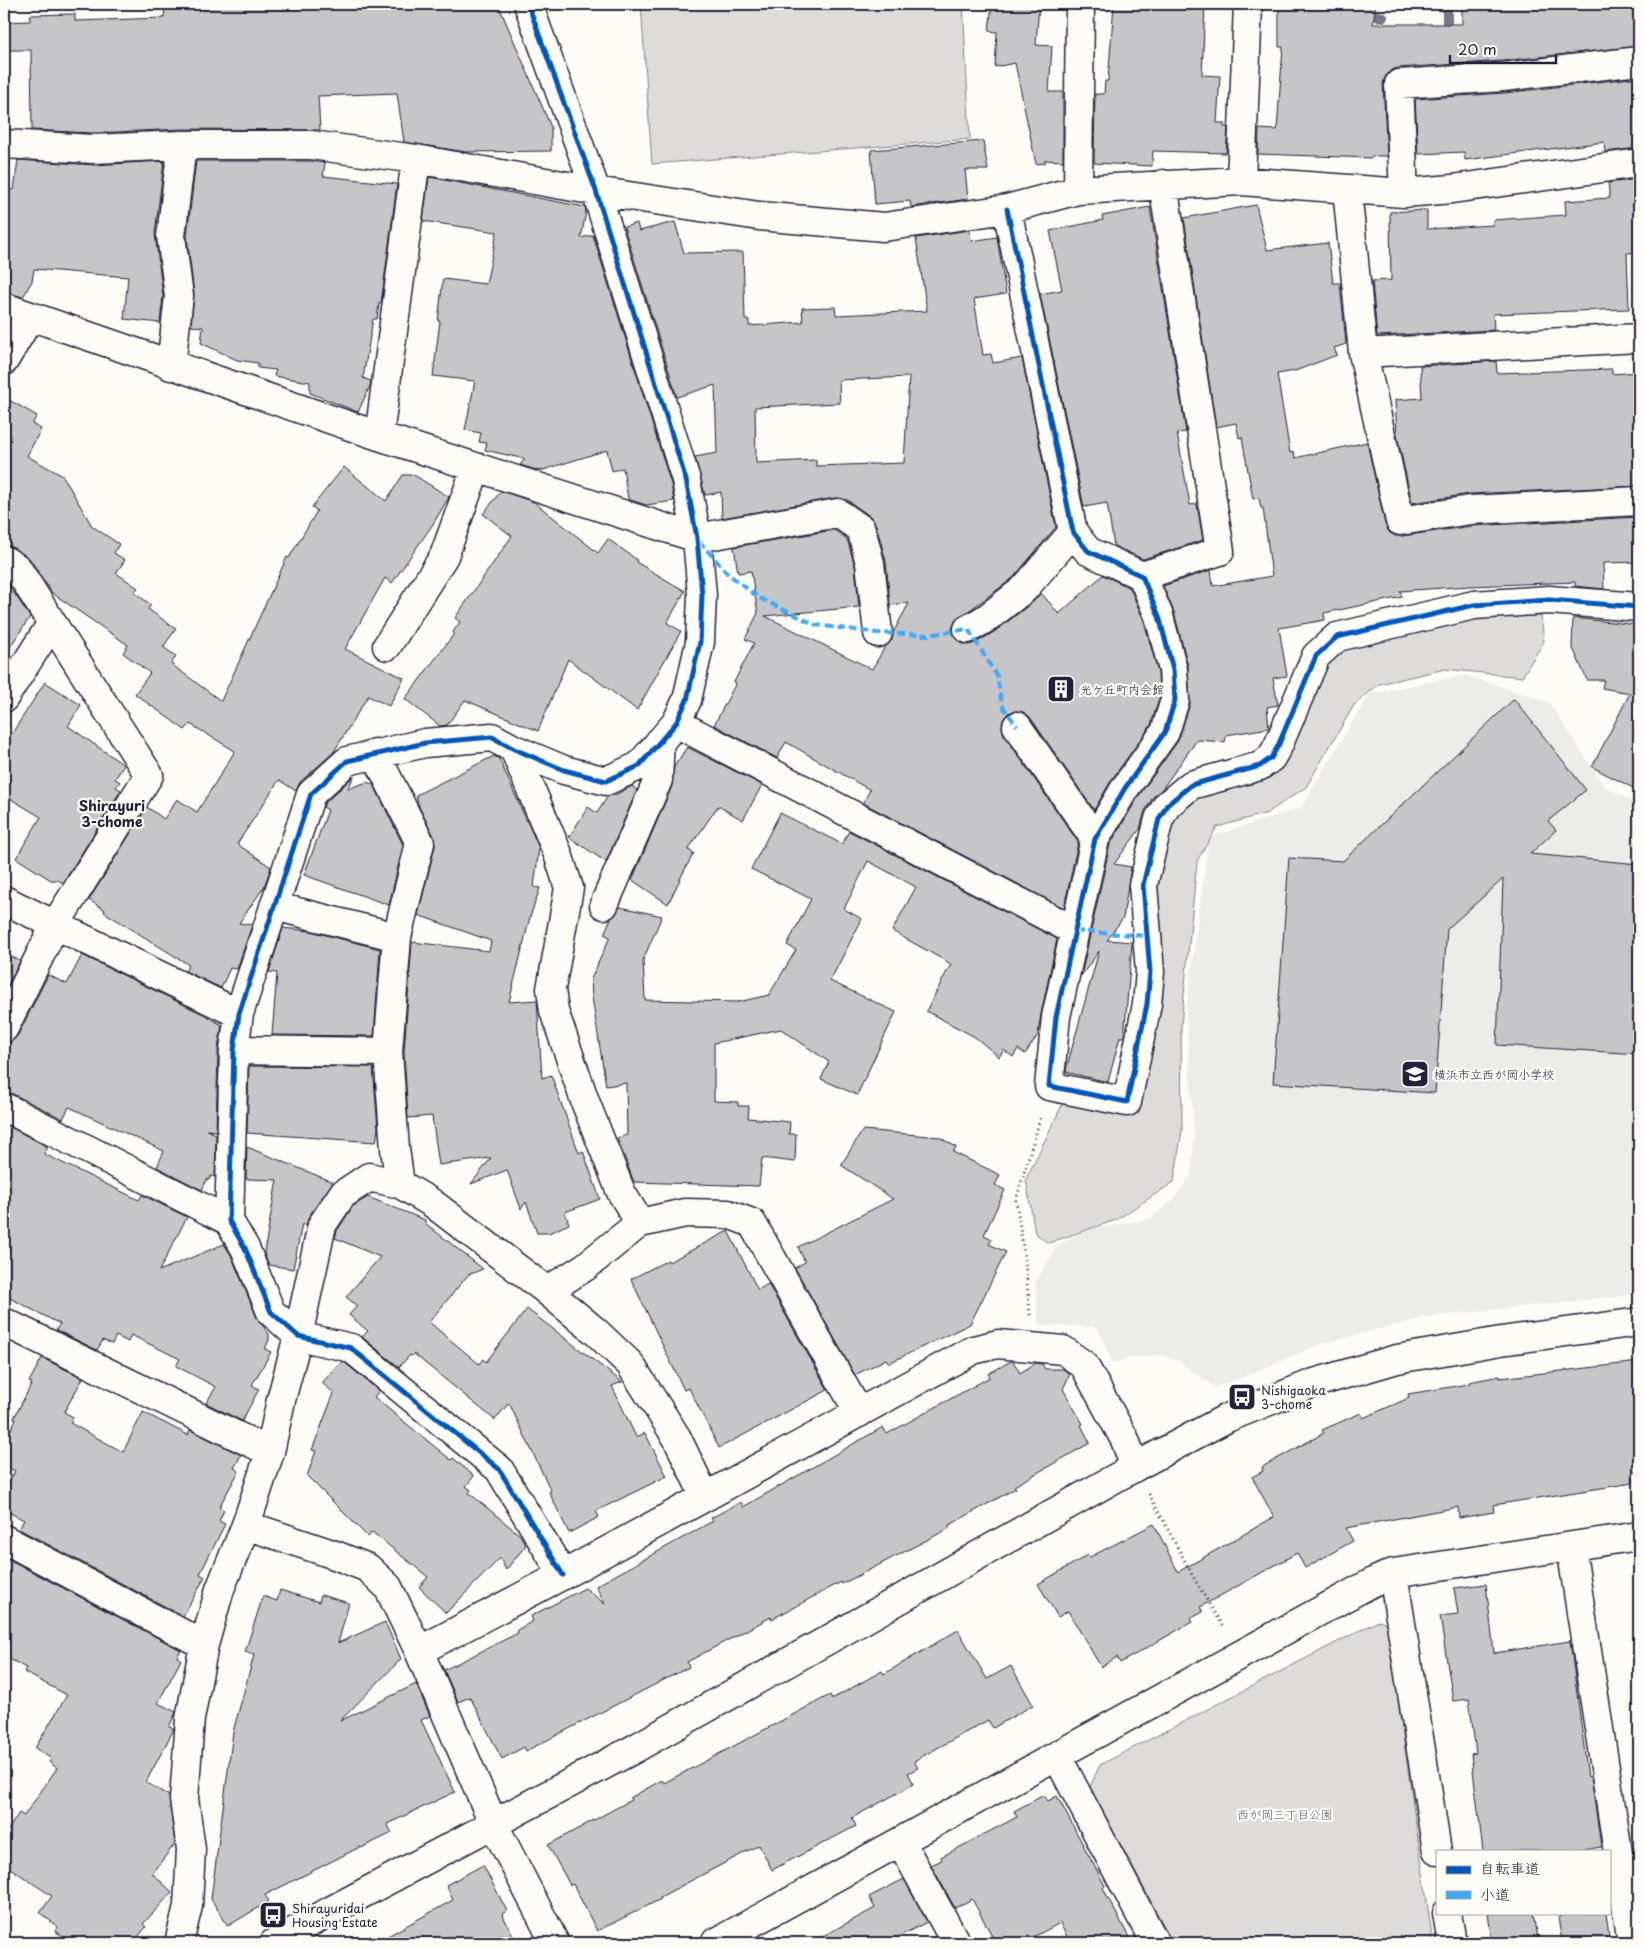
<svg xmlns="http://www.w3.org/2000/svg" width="1643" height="1947" viewBox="0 0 1643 1947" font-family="'Playpen Sans','Klee One',sans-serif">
<rect width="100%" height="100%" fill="#fdfcf7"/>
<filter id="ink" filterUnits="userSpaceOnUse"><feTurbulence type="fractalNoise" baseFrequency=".02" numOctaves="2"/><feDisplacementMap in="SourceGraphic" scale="10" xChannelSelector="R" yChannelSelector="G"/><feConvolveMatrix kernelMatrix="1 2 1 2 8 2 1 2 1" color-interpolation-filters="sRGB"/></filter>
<g filter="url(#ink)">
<path fill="#ecece9" d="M1465,675L1549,702L1604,786L1639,805V1294L1427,1317L1321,1344L1236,1380L1215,1387L1177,1360L1160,1355L1135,1357L1112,1363L1098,1327L1039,1325L1035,1283L1057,1246L1085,1230L1150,1219L1172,1201L1191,1176L1194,1137L1186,1011L1209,837L1301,808L1369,694Z"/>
<path fill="#dddcdb" stroke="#807f8b" d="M641,4H963L970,139L652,164Z
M1473,616H1541L1544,641L1522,677L1445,669L1379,684L1354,705L1306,787L1267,813L1217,827L1197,861L1181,1025L1182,1130L1174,1182L1116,1220L1048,1243L1035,1233L1026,1179L1064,1101L1139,1114L1154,1042L1161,966L1157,902L1159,857L1173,818L1192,792L1273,769L1321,669L1345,645Z
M1380,1620L1387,1624L1433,1943H1173L1090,1787L1100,1765Z"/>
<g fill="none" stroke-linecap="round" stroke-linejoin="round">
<path stroke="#787885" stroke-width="10" d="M1447,4V38
M1362,14L1383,17"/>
</g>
<path fill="#c6c6c8" stroke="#22223b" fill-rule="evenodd" d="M165,4H498L551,127V151L466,152L404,142L397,93L318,96L320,130L182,129L93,133L32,130L31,50H4V22L30,21V15L75,14V21L164,18Z
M992,4H1039L1036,45L1052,46L1049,92H1063V161L1045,160V163L1036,164L1015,63L995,67L997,32L989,31Z
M1114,4H1205L1202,75L1220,76L1217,123H1224V127H1228L1226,153L1153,151L1152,166L1094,163L1095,94H1104L1105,81H1108Z
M1279,4H1376L1373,24H1462V4H1639V46L1502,61L1397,68L1390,71L1385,77L1383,84L1387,156H1372V158L1258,154L1259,129L1277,130L1283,47H1279Z
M1639,77V148L1605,152L1604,142L1465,160L1464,152L1418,154L1415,99L1505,93Z
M983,141L988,170H965L968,199L911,207L910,201L875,204L871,150Z
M18,160L94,165L164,161L155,234L163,296L160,323L124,319L128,277L34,269L32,281L23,297L4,292V254L7,226H4L9,189L14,190Z
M196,161H310L325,163L323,176L397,184L381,304L379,303L377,319H373L363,378L371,381L370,386L358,412L310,393V382L274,376L276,370L258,368V363L237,360L201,343L203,327L191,326L194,294L187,236Z
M429,177L585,207L586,212L581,238L593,235L671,484L674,501L646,505L628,499L623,468L612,471L607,450L540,471L520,465L525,459L485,450L487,443L479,442L481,433L465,430L475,381L433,376L440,321H438L443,279L486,284L497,232L423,221Z
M1639,179V252L1627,253L1629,309L1493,314L1494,330L1377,336L1372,281L1391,280L1390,212L1427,210V229L1493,225V220L1566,215L1565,201L1610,198L1608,183Z
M1256,205L1267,250L1328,243L1333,283H1340L1346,344L1334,348L1337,355L1295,371L1277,374L1290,453L1294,452L1295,458L1367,442L1385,524L1389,532L1395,536H1402L1472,526L1639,517V562L1603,563L1604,589L1575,586V582L1469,586L1400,591L1402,597L1324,613L1325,620L1279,628L1287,676L1273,678L1278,705L1267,707L1269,728L1226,735L1225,742L1197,740L1162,789L1153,797L1145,811L1140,829L1114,864L1131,867L1123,918L1107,940L1132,942V944L1124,1037H1120L1108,1082L1066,1072L1067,1066L1099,951L1081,976L1110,845L1138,797L1178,741L1190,704L1188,666L1174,612L1163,586L1211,570L1213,586L1272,576L1263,508H1261L1259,498L1253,499L1242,437L1239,438L1236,423L1216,427L1184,218Z
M1150,207L1186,432L1177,433L1190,505L1197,504L1203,540L1143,559L1114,546L1107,503L1084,507L1040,294L1062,290L1050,231L1103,220L1102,216Z
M675,222L684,253L743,252L745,320H749V326L803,322L802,308L835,307L836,315L927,311L916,238L970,230L971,241L997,237L1006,294L974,299L983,355L991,354L993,363L1022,358L1056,527L1013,578L955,621L952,629L954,636L961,643L968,645L976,643L997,630L1034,601L1041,593L1059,614L1103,575L1130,588L1144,621L1158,672L1159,698L1151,725L1112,779L1094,810L1030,717L1023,712L1015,711L1008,713L1003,720L1002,728L1004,735L1078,842L1064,908L863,803L870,790L786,742L777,758L714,725L736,683L734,682L754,643L745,639L758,613L751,571L738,573L734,547L834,530L847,539L855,566L859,607L765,616L872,669L885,647L892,640L894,631L909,603L890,605L886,561L876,525L870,516L847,500L835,498L722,518L721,492L705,495L695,457L717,453L715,385L677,397L624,227L637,223L639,231ZM909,377L904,463L816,466V460L756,463L755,407L840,403L839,380Z
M1496,361L1497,373L1612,369V374L1639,372V486L1469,494L1412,503L1397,435L1395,400L1422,398L1420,366Z
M4,397L37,416L32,424L41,429L27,456L63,476L92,526L119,544L114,553L125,560L116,573L138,588L134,592L151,605L148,609L176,629L163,647L176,656L171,664L221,701L287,557L289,558L317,511L312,507L344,467L386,501L403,475H414L449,497L433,524L392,583L385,578L345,649L404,678L389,706L368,696L333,753L300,782L296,791L279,780L237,844L271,867L264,887L239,923L252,925L237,969L230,968L221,988L185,971L189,965L104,912L105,910L89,900L147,807L164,819L177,799L197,812L235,751L190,724L185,730L135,694L150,673L123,653L128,645L52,593L30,559L12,547L4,544Z
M501,491L534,502L598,553L608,539L637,560L636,562L685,591L667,623L681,631L637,710L568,659L538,731L465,700L447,725L440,726L405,699L454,634L453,632L460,622L455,618L512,536L483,514Z
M4,578L30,617L4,656Z
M1573,618L1639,625V791L1592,767L1630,693L1602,688L1604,680H1587L1572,646Z
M45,682L81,705L68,726L124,765L115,779L120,782L116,787L121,790L63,883L58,880H51L16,858L41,817L4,795V746Z
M1514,699L1586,790L1548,821L1556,830L1530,854L1639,864V1054L1497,1045L1503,879L1447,929L1435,1093L1273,1083L1289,858L1343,861Z
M687,747L762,785L743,820L718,806L688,850L694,853L684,871L668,904L632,880L672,786L674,767Z
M494,756L499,759L539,848L534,887L540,888L530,917L509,1002L537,1000L542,1078L551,1075L579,1153L583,1151L600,1199L565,1212L569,1224L549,1233H537L526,1202L521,1209L507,1170L471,1184L491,1158L439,1165L432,1116L408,1118L404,1052L412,942L489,951L491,941L418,915L435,846L434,836L419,807L416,795Z
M354,776L348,789L367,782L374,785L403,845L389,905L304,875L328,810L323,807L325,803Z
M632,786L637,790L606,862L569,837L588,807L597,813L608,796L615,795Z
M780,813L842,844L849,831L1057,939L1041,1014L1038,1035L1025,1054L1018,1049L1013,1057L1004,1050L999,1057L975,1037L926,1011L951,964L892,931L916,887L868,861L844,909L862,919L830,981L896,1012L857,1095L821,1079L829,1062L781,1029L714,1043V1101L738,1102V1106H749L748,1118L790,1122L789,1134H796L795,1162L762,1158L759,1186L634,1182L617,1138L627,1135L626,1083L606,1086L592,997L591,979L610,937L604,934L611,918L620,907L662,916L643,960L645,1000L738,1002L769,995L796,950L787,945L811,899L751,869Z
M283,928L310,931L380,949L374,1036L272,1035L277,973L269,972Z
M4,953L20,961L4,993Z
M82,955L207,1016L222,1025L218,1049L216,1131L207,1130L216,1134L215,1177L211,1176L209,1180L207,1179L202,1190L157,1167L164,1151L69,1107L63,1119L11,1093L4,1091V1043L12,1041L18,1035L48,975L67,984Z
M249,1066L373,1067L378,1128L376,1142L247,1133Z
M4,1124L48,1147L44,1154L139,1200L142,1195L187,1217L159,1271L224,1244L231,1255L257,1318L269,1334V1340L265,1349L271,1352L252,1385L259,1389L242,1421L206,1403L216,1387L176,1366L180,1359L131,1335L128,1342L116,1336L112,1344L103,1340L97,1350L56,1330L60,1324L4,1295Z
M863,1130L939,1137L956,1147L953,1152L1000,1175L995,1185L1005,1190L984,1235L992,1239L989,1244L1006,1252L970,1324L889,1363L886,1359L855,1375L795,1268L805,1262L798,1247L893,1199L841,1165Z
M247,1147L333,1182L309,1216L306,1226L302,1224L293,1269L269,1265L264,1253L277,1180L246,1179Z
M368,1197L425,1220V1223L483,1269L468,1275L429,1322L479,1364L483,1359L486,1362L527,1309L622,1382L612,1386L636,1437L645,1433L667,1476L596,1511L599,1517L569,1533L549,1492L551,1491L509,1403L495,1420L414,1354L412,1356L410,1355L399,1367L362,1337L368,1331L349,1315L357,1306L346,1297L380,1257L335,1238L337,1231L353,1206Z
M728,1231L758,1290L768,1284L828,1390L719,1448L689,1388L684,1390L631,1279L668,1260L669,1262Z
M42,1358L83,1378L64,1412L73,1417L70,1423L123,1452L143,1412L188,1435L190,1430L241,1455L234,1468L239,1471L219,1507L224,1510L219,1521L225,1524L200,1574L205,1577L183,1616L19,1529L24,1520L4,1510V1492L15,1471L4,1465V1443L16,1419L14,1418L32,1383L29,1382Z
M1011,1361H1013L1020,1373L1036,1363L1042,1364L1045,1369H1063L1070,1374L1063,1389L1083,1424L1081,1425L1090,1443L1014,1486L1016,1488L948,1526L950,1528L842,1584L841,1582L772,1619L771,1617L687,1662L689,1667L526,1751L524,1747L502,1759L470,1697L458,1702L444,1670L518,1633L517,1630L533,1621L531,1616L585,1588L605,1604L596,1586L713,1521L711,1518L741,1502L743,1507L883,1427L887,1434L990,1377L988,1374Z
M341,1362H344L379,1391L374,1397L451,1460L453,1458L474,1476L466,1486L471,1490L469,1493L520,1535L526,1545L506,1570L500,1558L446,1613L419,1587L428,1577L372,1532L368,1537L307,1476L316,1451L312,1450L334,1393L322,1383Z
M1639,1362V1472L1632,1473L1633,1483L1493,1505L1494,1512L1459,1518L1458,1507L1346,1528L1353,1541L1305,1568L1297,1553L1200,1607L1203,1612L1190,1619L1192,1622L1120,1663L1117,1657L1101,1667L1068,1611L1058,1617L1038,1584L1088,1555L1090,1557L1154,1524L1178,1572L1274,1517L1252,1477L1263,1471L1262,1467L1324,1433L1322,1430L1361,1413L1363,1418L1409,1398L1408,1394L1469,1384V1382L1500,1376V1378Z
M4,1557L181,1650L177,1657L181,1660L158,1703L176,1712L169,1727L174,1729L146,1782L169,1796L175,1844L152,1873L172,1892L143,1924L146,1927L133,1943H72L55,1931L58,1927L40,1913L52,1896L4,1864V1836L19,1813L24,1816L57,1768L49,1762L52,1759L35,1748L67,1695L24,1672L26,1668L4,1656Z
M1486,1584L1494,1653L1570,1641L1588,1777L1591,1776L1601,1847L1577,1851H1483L1471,1754L1476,1753L1469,1699L1453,1701L1440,1616L1458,1614L1454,1588Z
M280,1590L319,1602L321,1595L349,1603L338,1643L385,1622L401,1659L340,1721L416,1684L430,1716L421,1720L455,1792L387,1824L392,1833L361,1848L360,1847L265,1895L269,1901L228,1926L211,1899L233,1732L254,1655L245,1652L263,1596L277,1601Z
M958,1630L987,1679L1011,1666L1033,1705L993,1728L988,1720L914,1761L918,1768L908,1773L914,1784L852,1818L856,1826L772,1870L759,1845L660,1897L661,1899L597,1931L573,1884L570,1885L548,1845L631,1800L630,1798L662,1780L664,1783L830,1695L832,1699L882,1671L884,1674Z
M1044,1795L1048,1801L1057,1796L1105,1886L1103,1888L1132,1943H1070L1060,1923L1022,1943H996L972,1899L955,1908L931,1865L942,1860L941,1857L1017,1817L1014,1811Z
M483,1865L507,1911L502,1914L517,1943H375L453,1900L446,1885Z
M904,1879L927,1922L886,1943H810L875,1908L869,1897Z
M1488,1913H1533L1537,1940L1515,1943H1492Z
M1575,1913H1606L1610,1943H1562L1558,1916Z"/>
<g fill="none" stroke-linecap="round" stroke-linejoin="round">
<defs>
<path id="street" d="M528,4L596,191L686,480L697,538L702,595L700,642L687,700L676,723L639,766L606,781L564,770L514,749L492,737L425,743L347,761L311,794L239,1014L234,1050L229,1221L245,1248L271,1312L298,1336L351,1348L499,1469L563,1575
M4,144L93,149L182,145H311L416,159L596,191L759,216L884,227L1007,209L1078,190L1241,181L1404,193L1452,189L1639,163
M1241,181L1248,4
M1347,189L1363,353L1400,521L1470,510L1639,501
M1078,190L1080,4
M1404,193L1399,84L1503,77L1639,61
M1007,209L1073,532L1088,551L1142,576L1159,616L1173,670L1175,700L1165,732L1125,788L1095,839L1056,1017L1049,1086L1127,1102L1147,1004L1150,972L1143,885L1159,819L1167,805L1191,785L1260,766L1271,758L1278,746L1316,656L1337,637L1474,605L1549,600L1639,607
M4,307L379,436L697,538L838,513L861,529L870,563L878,633
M1363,353L1639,338
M4,361L30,317
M171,366L179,296L171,236L182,145
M379,436L416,159
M4,560L17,568L149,775L55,925L4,1028
M1142,576L1220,551L1163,184
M968,629L987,618L1024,589L1073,532
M387,646L444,556L476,468
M4,698L52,623
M676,723L1075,931
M1017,726L1095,839
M514,749L558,854L569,888L551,989L554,1011L586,1104L621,1192L640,1223
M375,753L420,843L397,937L388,1052L395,1149L400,1184
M4,900L239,1014
M604,905L658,780L660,741
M274,906L397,937
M234,1050L388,1052
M4,1107L229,1221
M547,1291L585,1267L640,1223L685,1213L728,1214L752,1223L859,1413
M4,1322L270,1452
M246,1525L335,1555L368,1568L388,1587L419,1651L494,1825
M4,1539L204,1645
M1571,1547L1632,1943
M1393,1573L1437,1851
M419,1651L563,1575L973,1350L998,1344L1063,1350L1084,1365L1125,1440L1135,1467
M1057,1756L1155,1943
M901,1842L956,1943
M1447,1913L1452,1943
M179,1943L188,1906L191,1849L184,1799L190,1719L204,1645L220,1589L246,1525L270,1452L281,1400L298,1336L322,1225L342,1195L369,1177L400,1184L432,1203L547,1291L595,1331L630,1364L677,1438L705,1497
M715,1943L1373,1582L1393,1573L1639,1536"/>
<path id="secondary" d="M494,1825L555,1943
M274,1943L332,1910L634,1749L1135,1467L1227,1418L1311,1384L1397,1359L1501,1341L1639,1322"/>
</defs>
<use href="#street" stroke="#22223b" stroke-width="31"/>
<use href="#secondary" stroke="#22223b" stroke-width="31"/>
<path stroke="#22223b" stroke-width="3" stroke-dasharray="1 4" stroke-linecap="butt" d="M1030,1315L1024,1254L1016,1200L1041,1116
M1149,1494L1195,1580L1224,1629"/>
<use href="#street" stroke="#fdfcf7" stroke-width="28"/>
<use href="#secondary" stroke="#fdfcf7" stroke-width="28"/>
<path stroke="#3fa9f5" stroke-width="4" stroke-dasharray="8 4" stroke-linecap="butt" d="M699,541L727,573L759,598L816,625L878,633L928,635L968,629L997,676L1002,705L1017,726
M1075,931L1148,936"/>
<defs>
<path id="cycleway" d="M528,4L596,191L686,480L697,538L702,595L700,642L687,700L676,723L639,766L606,781L564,770L514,749L492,737L425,743L347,761L311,794L239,1014L234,1050L229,1221L245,1248L271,1312L298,1336L351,1348L499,1469L563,1575
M1007,209L1073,532L1088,551L1142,576L1159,616L1173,670L1175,700L1165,732L1125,788L1095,839L1056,1017L1049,1086L1127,1102L1147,1004L1150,972L1143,885L1159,819L1167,805L1191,785L1260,766L1271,758L1278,746L1316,656L1337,637L1474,605L1549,600L1639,607"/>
</defs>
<use href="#cycleway" stroke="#fdfcf7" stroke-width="8"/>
<use href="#cycleway" stroke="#0057b8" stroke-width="5"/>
</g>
</g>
<defs>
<symbol id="building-square" viewBox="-11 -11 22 22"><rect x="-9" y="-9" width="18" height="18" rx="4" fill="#22223b" stroke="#fdfcf7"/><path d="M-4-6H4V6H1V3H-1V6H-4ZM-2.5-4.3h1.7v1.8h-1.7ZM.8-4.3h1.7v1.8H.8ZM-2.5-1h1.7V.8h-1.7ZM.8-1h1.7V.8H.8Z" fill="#fff"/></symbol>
<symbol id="school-square" viewBox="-11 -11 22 22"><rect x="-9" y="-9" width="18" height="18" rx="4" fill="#22223b" stroke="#fdfcf7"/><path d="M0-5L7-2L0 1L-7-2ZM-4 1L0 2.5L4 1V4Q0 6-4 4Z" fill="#fff"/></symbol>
<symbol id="bus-square" viewBox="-11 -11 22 22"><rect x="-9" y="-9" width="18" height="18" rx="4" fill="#22223b" stroke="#fdfcf7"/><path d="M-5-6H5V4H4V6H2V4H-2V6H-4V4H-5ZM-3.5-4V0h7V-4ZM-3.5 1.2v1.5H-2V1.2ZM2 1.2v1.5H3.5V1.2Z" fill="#fff"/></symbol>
</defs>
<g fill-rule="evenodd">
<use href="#building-square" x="1045" y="673" width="32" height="32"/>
<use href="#school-square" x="1399" y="1058" width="32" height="32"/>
<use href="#bus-square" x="1226" y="1381" width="32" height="32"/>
<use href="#bus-square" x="257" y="1899" width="32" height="32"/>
</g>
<g text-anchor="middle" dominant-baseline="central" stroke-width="4.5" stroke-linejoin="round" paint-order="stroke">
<g font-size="12" fill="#22223b" stroke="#fdfcf7" text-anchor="start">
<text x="1080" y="689">光ケ丘町内会館</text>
<text x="1434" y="1074">横浜市立西が岡小学校</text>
<text x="1261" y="1390">Nishigaoka<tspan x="1261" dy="14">3-chome</tspan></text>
<text x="292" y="1908">Shirayuridai<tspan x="292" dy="14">Housing Estate</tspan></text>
</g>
<g font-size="12" fill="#5a5a6b" stroke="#fdfcf7">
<text x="1285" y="1814">西が岡三丁目公園</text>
</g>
<g font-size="14" font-weight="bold" fill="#22223b" stroke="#fdfcf7">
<text x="112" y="805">Shirayuri<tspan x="112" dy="16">3-chome</tspan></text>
</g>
</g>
<rect width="1643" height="1947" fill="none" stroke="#fdfcf7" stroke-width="20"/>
<rect x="10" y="10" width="1623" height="1927" fill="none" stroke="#22223b" stroke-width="2" filter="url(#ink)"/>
<rect x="1436" y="1850" width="175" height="65" fill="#fdfcf7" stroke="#a5a5ac"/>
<rect x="1446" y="1866" width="25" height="8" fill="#0057b8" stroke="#a5a5ac"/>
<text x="1480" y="1874" font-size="15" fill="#22223b">自転車道</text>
<rect x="1446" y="1891" width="25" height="8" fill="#3fa9f5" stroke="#a5a5ac"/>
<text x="1480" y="1900" font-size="15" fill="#22223b">小道</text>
<path d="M1450 55v8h106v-8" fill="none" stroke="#22223b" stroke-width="2.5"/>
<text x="1458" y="55" font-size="15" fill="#22223b" stroke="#fdfcf7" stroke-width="4" paint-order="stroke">20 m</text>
</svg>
